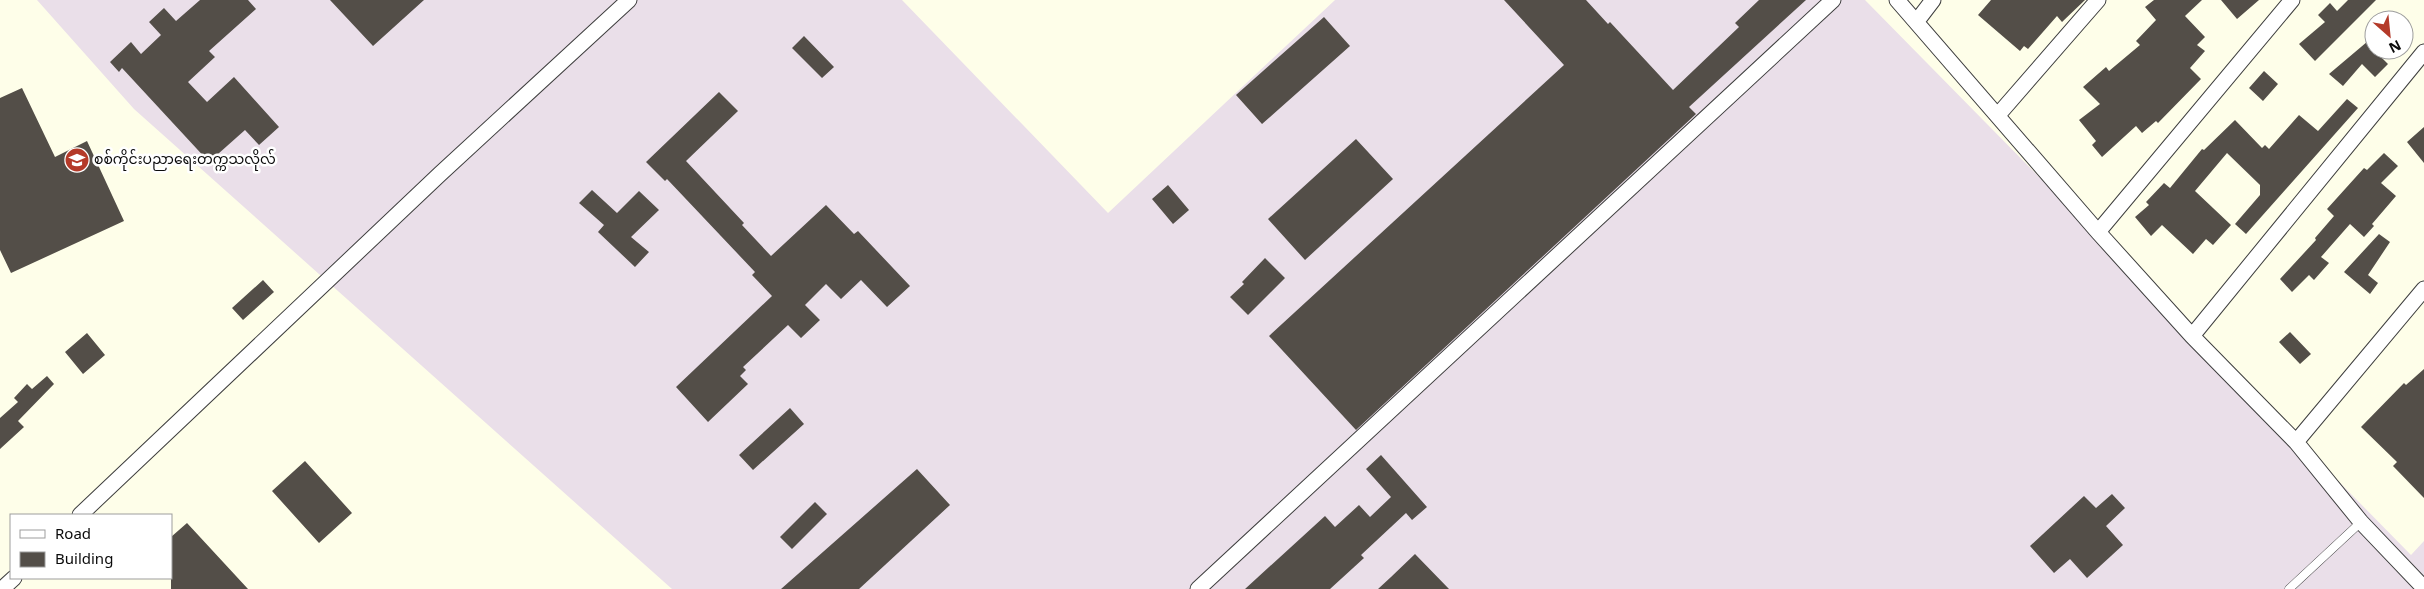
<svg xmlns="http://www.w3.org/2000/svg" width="2424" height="589" viewBox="0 0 2424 589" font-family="Georgia,'Noto Sans Myanmar',serif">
<rect width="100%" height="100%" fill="#fefee9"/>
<path fill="#eadfe9" d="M37,0H902L1108,213L1335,0H1865L2411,555L2424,541V589H672L134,109Z"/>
<path fill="#534e48" d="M200,0H248L256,9L209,51L215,57L188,82L207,102L234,77L279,127L259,145L245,130L209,162L122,68L119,72L110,62L131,42L141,54L161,35L149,22L164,8L176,21Z
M330,0H424L373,46Z
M1504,0H1586L1608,24L1610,22L1673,90L1739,27L1735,23L1759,0H1806L1689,107L1696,114L1356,430L1269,336L1564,65Z
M1991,0H2085L2062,22L2057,16L2028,49L2024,46L2020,51L1978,15Z
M2154,0H2202L2185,16L2205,37L2197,45L2205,51L2190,68L2201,79L2158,123L2156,121L2142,133L2136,126L2102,157L2092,145L2096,141L2079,120L2100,104L2083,87L2106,67L2109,71L2140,45L2136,41L2156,20L2145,7Z
M2221,0H2259L2237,19Z
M2348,0H2376L2315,61L2299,44L2325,22L2318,15L2330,3L2337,11Z
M1324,17L1350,46L1262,124L1236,95Z
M804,36L834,67L822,78L792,48Z
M2374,36V50L2388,64L2375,77L2362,64L2343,86L2329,74Z
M2264,71L2278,84L2263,101L2249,88Z
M22,88L55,157L87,141L124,221L11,273L0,250V98Z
M719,92L738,111L686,161L744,223L742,225L771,256L826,205L854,234L858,231L910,286L887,307L861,280L841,299L826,284L805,305L820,320L801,338L788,325L743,367L746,370L740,376L748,384L708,422L676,387L772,296L752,275L755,272L667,179L665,181L646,162Z
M2347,99L2358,108L2246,234L2235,224L2260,195V185L2227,153L2195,191L2231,225L2213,245L2206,239L2193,254L2162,225L2151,236L2135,217L2149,205L2146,202L2164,183L2170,188L2202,149L2204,150L2235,120L2262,148L2265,145L2269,149L2299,115L2318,131Z
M2424,127V163L2407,142Z
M1356,139L1393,179L1305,260L1268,219Z
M2384,153L2398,166L2381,183L2396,196L2372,224L2374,226L2364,237L2350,224L2321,257L2329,263L2314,280L2309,275L2292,292L2280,279L2316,240L2315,238L2334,216L2327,209L2364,168L2367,170Z
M1168,185L1189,210L1173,224L1152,199Z
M592,190L617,213L639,191L659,210L631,237L649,252L635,267L598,232L604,225L579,203Z
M2379,234L2390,242L2368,275L2378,283L2370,294L2344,272Z
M1265,258L1285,278L1248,315L1230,297L1244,284L1242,282Z
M263,280L274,292L243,320L232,308Z
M2290,332L2311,354L2300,364L2279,342Z
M87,333L105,355L83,374L65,352Z
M2424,369V498L2393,466L2397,462L2361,427L2404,383L2406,385Z
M47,376L54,384L18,421L24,427L0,449V418L18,402L14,398L27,384L32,389Z
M790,408L804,424L753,470L739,455Z
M1381,455L1427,507L1412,520L1406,513L1361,555L1364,558L1330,589H1245L1325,516L1335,527L1359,505L1370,517L1391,497L1366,469Z
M305,461L352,513L319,543L272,491Z
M917,469L950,505L859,589H781Z
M2112,494L2125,508L2106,526L2123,545L2087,578L2070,559L2054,573L2030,546L2084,496L2096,508Z
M815,502L827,514L792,549L780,537Z
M187,523L248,589H171V537Z
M1415,554L1449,589H1378L1391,577Z"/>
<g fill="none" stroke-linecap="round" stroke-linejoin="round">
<defs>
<path id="service" d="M2289,589L2361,522"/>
<path id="minor" d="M1897,0L2098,232L2192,336L2296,442L2361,522L2424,588
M1917,21L1933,0
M1998,115L2098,0
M2098,232L2292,0
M2192,336L2424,52
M2296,442L2424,289
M80,515L440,174L629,0
M2,589L14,578
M1198,589L1833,0"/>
</defs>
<use href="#service" stroke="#3e3e3e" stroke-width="9"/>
<use href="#minor" stroke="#3e3e3e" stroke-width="17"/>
<use href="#service" stroke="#fff" stroke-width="8"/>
<use href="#minor" stroke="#fff" stroke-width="15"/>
</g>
<defs>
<symbol id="university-disc" viewBox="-11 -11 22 22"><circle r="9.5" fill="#b43a29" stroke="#fff"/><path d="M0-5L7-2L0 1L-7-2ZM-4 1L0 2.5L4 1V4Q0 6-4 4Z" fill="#fff"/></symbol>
</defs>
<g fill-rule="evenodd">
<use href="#university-disc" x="63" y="146" width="28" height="28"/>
</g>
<g text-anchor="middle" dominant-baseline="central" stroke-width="5" stroke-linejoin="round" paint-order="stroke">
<g font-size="14" fill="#0b0b0b" stroke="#fff" text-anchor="start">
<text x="94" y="160">စစ်ကိုင်းပညာရေးတက္ကသလိုလ်</text>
</g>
</g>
<rect x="10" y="514" width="162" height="65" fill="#ffffff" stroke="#9d9d9d"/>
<rect x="20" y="530" width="25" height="8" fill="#ffffff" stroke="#9d9d9d"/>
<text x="55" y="539" font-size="15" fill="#0b0b0b">Road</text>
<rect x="20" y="552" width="25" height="15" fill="#534e48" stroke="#9d9d9d"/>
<text x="55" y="564" font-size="15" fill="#0b0b0b">Building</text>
<g transform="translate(2389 35) rotate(153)"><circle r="24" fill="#ffffff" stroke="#9d9d9d"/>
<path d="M0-4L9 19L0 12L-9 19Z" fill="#b43a29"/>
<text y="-8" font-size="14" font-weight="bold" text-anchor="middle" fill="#0b0b0b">N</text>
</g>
</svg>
